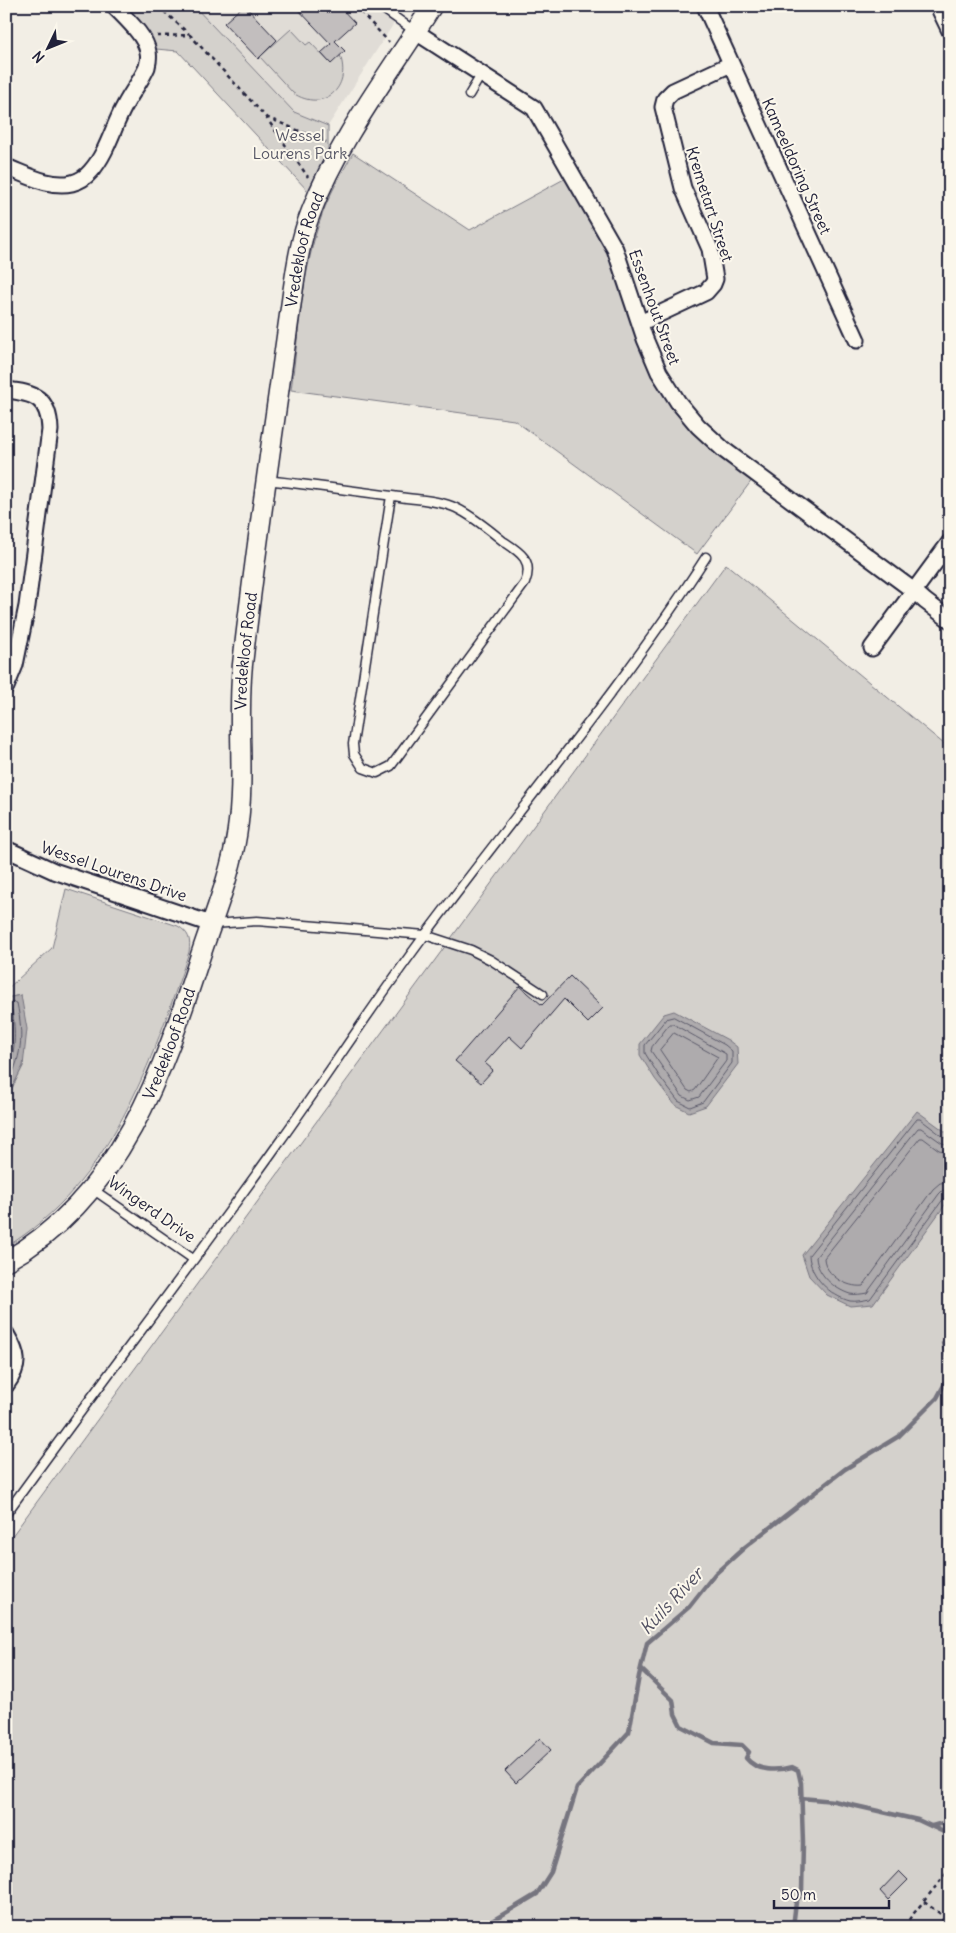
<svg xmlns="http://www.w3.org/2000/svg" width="956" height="1933" viewBox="0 0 956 1933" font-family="Delius,sans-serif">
<rect width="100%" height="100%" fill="#f2eee5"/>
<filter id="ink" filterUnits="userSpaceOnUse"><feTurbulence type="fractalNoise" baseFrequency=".02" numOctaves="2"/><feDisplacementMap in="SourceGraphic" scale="10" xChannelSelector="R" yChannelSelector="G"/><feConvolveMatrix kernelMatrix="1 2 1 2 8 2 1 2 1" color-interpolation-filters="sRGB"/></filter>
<g filter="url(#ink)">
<path fill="#e0dcd6" d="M194,6H405L328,126L294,112Z"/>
<path fill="#d4d1cc" stroke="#7b7a84" d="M123,6H194L294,112L328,126V150L308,191L178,51L156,49L148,32Z
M291,29L306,45L310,42L330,63L340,55C352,88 323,113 293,93L260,57Z
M353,153L470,230L566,178L612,259L634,331L646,363L662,391L688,425L705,444L752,480L697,554L514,420L291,390C299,332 302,270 322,215C330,193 342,173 353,153Z
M726,564L950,749V1914L937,1927H9L6,1924V1544Z
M66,889L178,926C189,933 191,939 189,952C152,1062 111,1183 6,1247V1100L23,1066L21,995L6,998V990L52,948Z"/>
<path fill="#aeabad" stroke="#76747f" d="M21,995L27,1029L23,1066L6,1100V998Z
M674,1011L728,1040L737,1047L738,1064L706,1106L689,1112L675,1105L655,1079L640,1055V1044L664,1014Z
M917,1111L950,1135V1198L873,1304L850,1306L827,1295L809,1276L802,1255Z"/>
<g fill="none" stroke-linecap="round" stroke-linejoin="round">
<path stroke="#5a5969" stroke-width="1" d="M6,1002L17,1003C24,1038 22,1056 6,1088
M6,1009L12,1010C16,1032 16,1054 6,1074
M674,1017L725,1045L732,1051V1063L703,1102L690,1107L678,1101L659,1076L645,1053V1045L666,1019Z
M670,1024H673L726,1054V1061L699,1097L690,1100L682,1096L651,1051L652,1047Z
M674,1033L718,1057L695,1090L691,1092L687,1090L660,1050Z
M950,1139L945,1138L920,1119H917L809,1255C810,1276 830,1296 850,1301C856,1302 864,1300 870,1299L944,1198L950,1196
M950,1145L942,1143L921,1128H918L816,1257C817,1274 834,1289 850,1294C855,1295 862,1294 867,1293L939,1194L943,1190L950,1189
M950,1152L939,1150L923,1138H920L824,1258C825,1275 847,1288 863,1286L933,1189L940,1183L950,1182"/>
<path stroke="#76747f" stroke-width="4.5" d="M950,1336L943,1343L950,1369
M641,1669L673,1700L675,1714L681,1726L714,1743L742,1745L749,1752L746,1758C757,1772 777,1771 792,1767L798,1770L801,1783L803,1843L802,1892L796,1902L793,1927
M801,1798L834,1801L918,1820L950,1835
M932,1826L950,1821
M482,1927L537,1894L551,1872L577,1788L629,1732L639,1676L647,1643L689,1607L715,1574L745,1547L845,1469L899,1436L937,1398L950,1374"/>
</g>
<path fill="#c2bebe" stroke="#22223b" d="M243,6H245L277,40L258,59L224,23Z
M295,6H339L355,23L335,41L345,51L331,64L321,53L331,44Z
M570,976L603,1008L588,1023L564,999L522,1048L509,1036L485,1063L493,1070L481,1083L455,1061L520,986L542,1005Z
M540,1738L551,1750L516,1783L505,1771Z
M899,1871L908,1880L888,1900L880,1891Z"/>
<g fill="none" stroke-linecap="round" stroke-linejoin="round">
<defs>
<path id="service" d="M379,6L416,32
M469,95L481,75
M266,480C311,485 355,491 400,497C418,500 439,500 456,508C473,516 488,529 503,541C520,552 534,560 525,583L391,766L377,773L363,768L354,754L353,744L391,496
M213,924L257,921L425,935L471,950L491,960L543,994
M91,1188L193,1259
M6,1514C95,1390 189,1269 278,1144C328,1075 374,1003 425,935C519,809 621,689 706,557"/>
<path id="minor" d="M705,6L857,340
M938,6L950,31
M416,32L534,108L615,249L645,339L659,372L678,402L698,426L724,450L914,591L925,601L950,620
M6,167C27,175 50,188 72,183C80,181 86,177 91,171C107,153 113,127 124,107C131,93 141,81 147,67C148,63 149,56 148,52C146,36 125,18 114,6
M640,323L706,292L713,284L715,279L710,249L683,188L663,107L665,99L673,91L731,64
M6,390C35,393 49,398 50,430L27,606L15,665L6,687
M872,648L950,542
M6,849L54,871L211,924
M6,1334C18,1354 21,1365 6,1385"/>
<g id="tertiary">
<path id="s1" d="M6,1261C121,1197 163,1071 201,954C214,915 231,874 237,833C246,776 236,717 243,660C257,536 276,413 293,290C297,263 301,237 311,212C339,138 390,73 432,6"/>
</g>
</defs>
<use href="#service" stroke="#22223b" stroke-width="11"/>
<use href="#minor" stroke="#22223b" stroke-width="19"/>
<use href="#tertiary" stroke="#22223b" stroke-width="22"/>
<path stroke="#22223b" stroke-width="2.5" stroke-dasharray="4 4" stroke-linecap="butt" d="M158,6L189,34
M355,6L389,42
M157,36L190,35L265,116L308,177
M266,117L326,142
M924,1902L945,1917
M905,1927L910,1918L950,1869
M936,1927L950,1912"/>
<use href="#service" stroke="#fbf7ec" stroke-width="8"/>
<use href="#minor" stroke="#fbf7ec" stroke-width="15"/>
<use href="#tertiary" stroke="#fbf7ec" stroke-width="19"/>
</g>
</g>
<g text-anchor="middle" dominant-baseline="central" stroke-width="4" stroke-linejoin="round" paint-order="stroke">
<g font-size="16" fill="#575766" stroke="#fbf7ec">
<text x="300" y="135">Wessel<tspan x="300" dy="18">Lourens Park</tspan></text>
</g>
<g font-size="16" fill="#22223b" stroke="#fbf7ec">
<text transform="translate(797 166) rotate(66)">Kameeldoring Street</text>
<text transform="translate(710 204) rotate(72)">Kremetart Street</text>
<text stroke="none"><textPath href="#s1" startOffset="1088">Vredekloof Road</textPath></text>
<text transform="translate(655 307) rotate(70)">Essenhout Street</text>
<text stroke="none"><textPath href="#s1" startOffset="682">Vredekloof Road</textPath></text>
<text transform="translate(114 871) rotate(19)">Wessel Lourens Drive</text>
<text stroke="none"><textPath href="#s1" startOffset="278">Vredekloof Road</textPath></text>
<text transform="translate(152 1209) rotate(35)">Wingerd Drive</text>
</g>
<g font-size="18" font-style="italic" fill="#535263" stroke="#fbf7ec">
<text transform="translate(671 1601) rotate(-47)">Kuils River</text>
</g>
</g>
<rect width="956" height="1933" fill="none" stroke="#fbf7ec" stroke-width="25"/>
<rect x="12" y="12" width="931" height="1908" fill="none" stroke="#22223b" stroke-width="2" filter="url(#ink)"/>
<g transform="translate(48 48) rotate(227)" stroke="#fbf7ec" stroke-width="4" paint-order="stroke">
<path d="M0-4L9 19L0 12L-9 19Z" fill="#22223b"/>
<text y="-8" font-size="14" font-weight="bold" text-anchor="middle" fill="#22223b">N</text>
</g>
<path d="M774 1900v8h115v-8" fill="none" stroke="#22223b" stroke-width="2.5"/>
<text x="781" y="1900" font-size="15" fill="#22223b" stroke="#fbf7ec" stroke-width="4" paint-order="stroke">50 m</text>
</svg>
